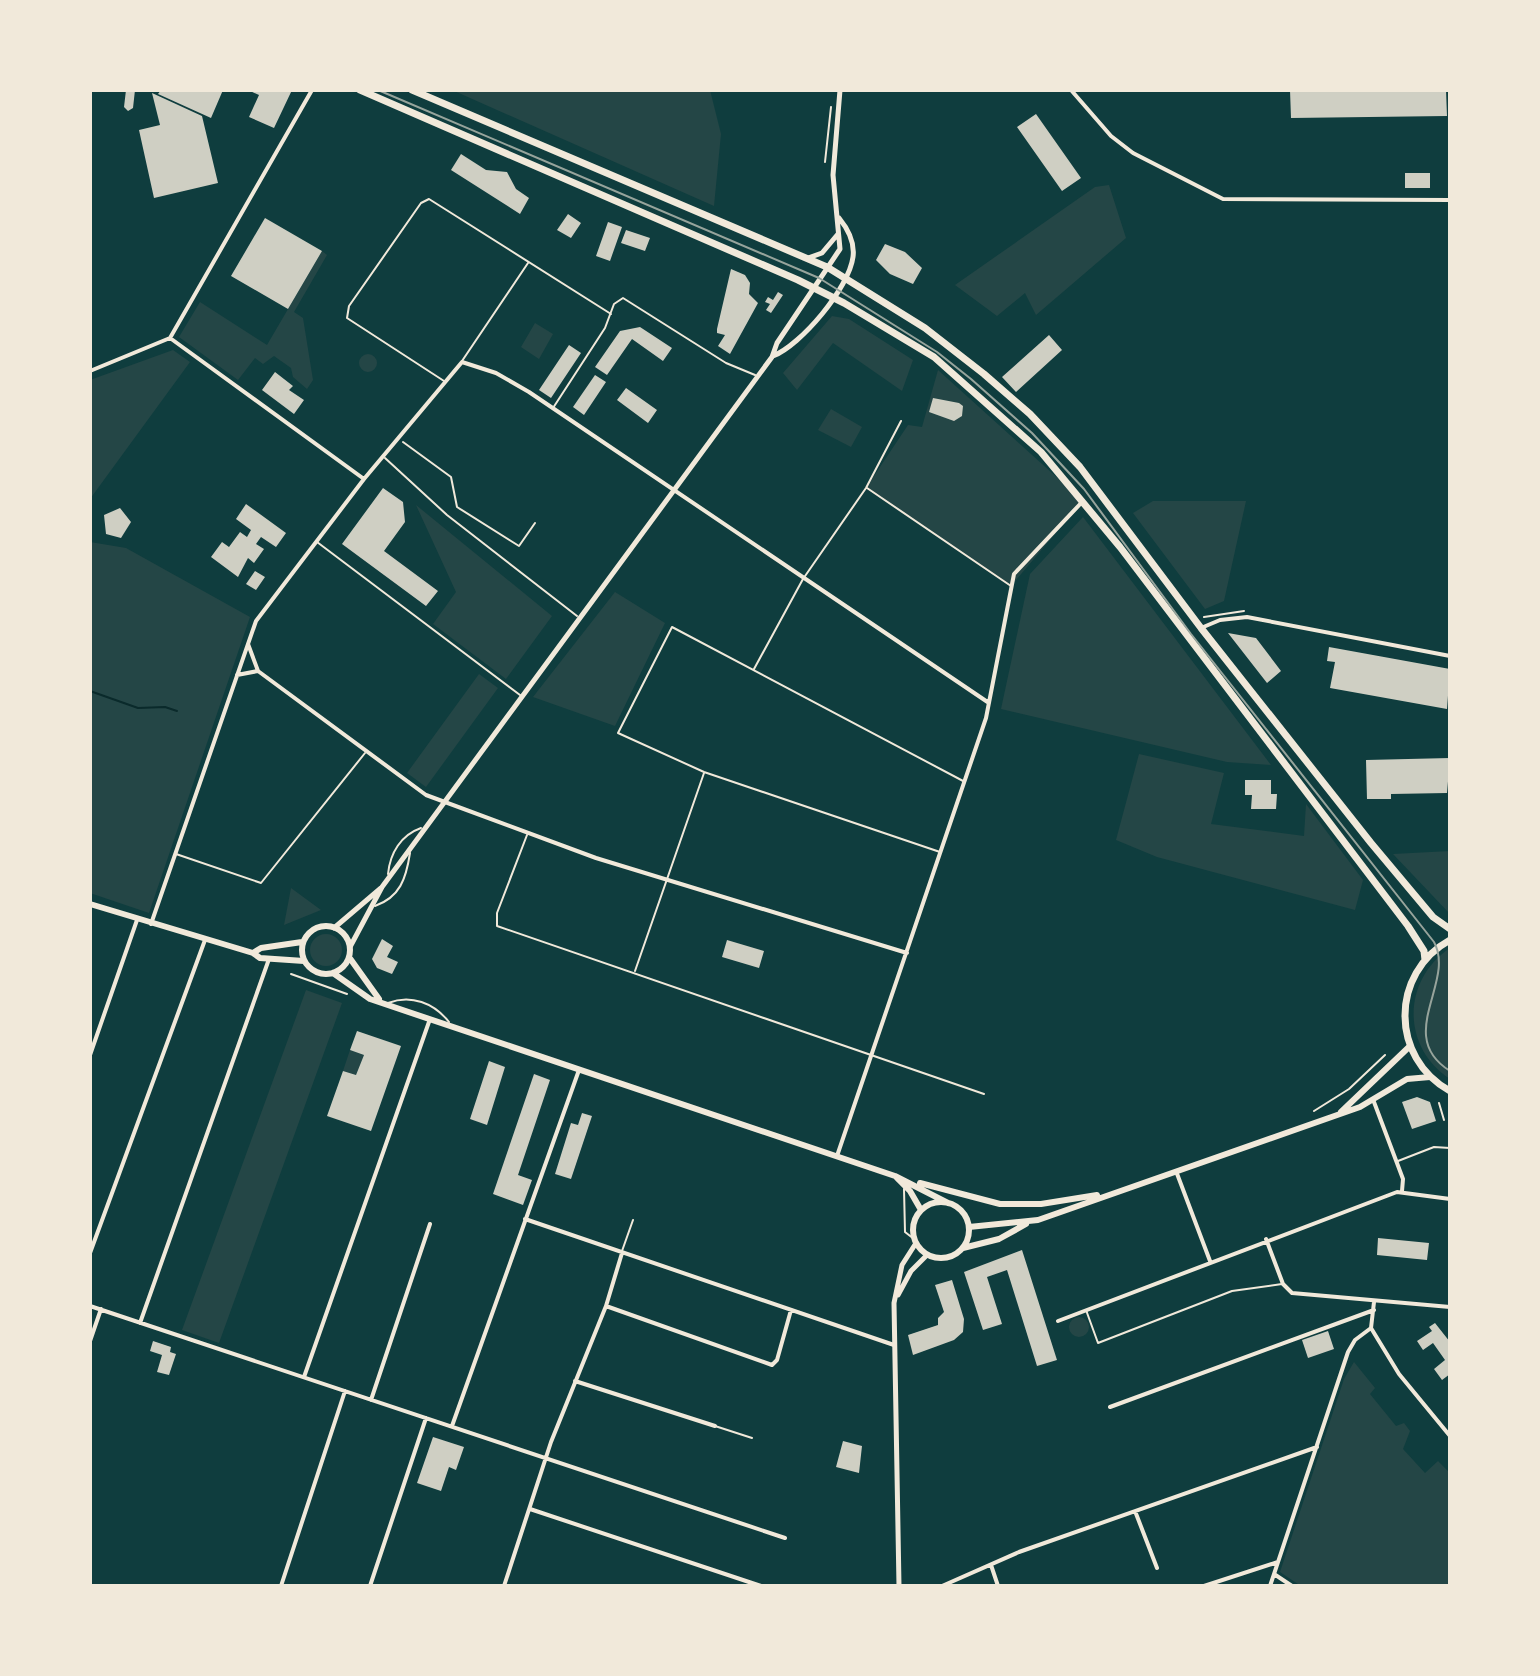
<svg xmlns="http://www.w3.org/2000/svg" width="1540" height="1676" viewBox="0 0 1540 1676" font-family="Cabin,sans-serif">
<rect width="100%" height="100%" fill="#0f3d3e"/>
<path fill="#244646" d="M452,90H710L721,134L714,206Z
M1109,185L1126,238L1036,315L1025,293L997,316L955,285L1095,187Z
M322,251L327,255L294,312L303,318L313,380L307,389L293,377L291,368L274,356L263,364L255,358L238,380L179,337L200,302L267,345Z
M832,316L849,319L913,360L902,391L833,343L797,390L783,373Z
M535,323L553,334L539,359L521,347Z
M173,350L190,362L90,499V380Z
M359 363a9 9 0 1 1 18 0a9 9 0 1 1-18 0Z
M938,370L1083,501L1011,586L866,488L908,425L922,427Z
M831,409L862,427L851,447L818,430Z
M1153,501H1246L1224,601L1205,609L1133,513Z
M416,505L552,616L506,679L433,624L456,592Z
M1083,517L1271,765L1227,762L1001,709L1030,574Z
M90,542L126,548L250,617L149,913L90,893Z
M615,592L665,623L615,726L533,697Z
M479,674L498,688L426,787L407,773Z
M1139,754L1224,773L1211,824L1304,836L1306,804L1363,880L1355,910L1157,857L1116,840Z
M1450,851V914L1393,854Z
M291,888L321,910L284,925Z
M310 950a16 16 0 1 1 32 0a16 16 0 1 1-32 0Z
M1450,948V1079C1401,1047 1402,980 1450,948Z
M306,990L342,1003L219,1343L182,1330Z
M350,1050L364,1055L356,1075L343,1071Z
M1069 1327a10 10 0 1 1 20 0a10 10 0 1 1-20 0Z
M1354,1362L1375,1388L1370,1394L1396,1426L1404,1423L1410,1431L1403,1449L1425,1473L1438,1461L1450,1473V1586H1301L1280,1572L1344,1379Z"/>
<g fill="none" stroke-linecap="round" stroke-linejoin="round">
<path stroke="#0a2a2b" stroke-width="2" d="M90,691L138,708L165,707L177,711"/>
</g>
<path fill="#cfcfc3" d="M126,90H135L133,108L128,111L124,107Z
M161,90H223L211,118L158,94Z
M248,90H292L274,128L249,117L259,95Z
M1290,90H1446L1447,116L1291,118Z
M152,93L202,116L218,183L154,198L139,130L160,125Z
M1036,114L1081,178L1062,191L1017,127Z
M461,154L486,170L507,172L516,189L529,198L520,214L451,170Z
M1405,173H1430V188H1405Z
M568,214L581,223L571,238L557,230Z
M265,218L322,251L288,309L231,276Z
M608,222L622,227L610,261L596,256Z
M626,230L650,238L645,251L621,243Z
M885,244L905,252L922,268L913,284L890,274L876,260Z
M731,269L745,275L750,283L749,294L758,303L730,354L718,346L725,335L717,333V329Z
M778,292L783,295L771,313L766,310L770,304L765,302L768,297L773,300Z
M640,327L672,348L663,361L632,339L607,375L595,367L620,331Z
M1049,335L1062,350L1016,392L1002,377Z
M569,345L581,353L551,398L539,390Z
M275,372L293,386L289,390L304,400L294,414L262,390Z
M595,375L606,382L584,415L573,407Z
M626,388L657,410L648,423L617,400Z
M933,398L959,403L963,406L962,416L954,421L929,412Z
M383,488L403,502L405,522L384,551L438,591L426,606L342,544Z
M246,504L286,533L276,547L261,537L256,544L264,549L254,563L248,558L238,577L211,557L222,542L229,547L240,532L247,537L251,530L236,519Z
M120,508L131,522L121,538L106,534L104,515Z
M255,571L265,577L256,590L246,584Z
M1228,633L1256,638L1281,671L1267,683Z
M1329,647L1450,669L1447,709L1330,688L1335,662L1327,661Z
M1450,758L1447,793L1391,794V799H1367L1366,760Z
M1245,780H1271V794H1277L1276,809H1251L1252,795H1245Z
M382,939L393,946L387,957L398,962L392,974L377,968L372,959Z
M727,940L764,951L759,968L722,957Z
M357,1031L401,1046L371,1131L327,1116L343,1071L356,1075L364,1055L350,1050Z
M489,1061L505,1067L487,1125L470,1119Z
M534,1074L550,1080L518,1175L532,1180L523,1205L493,1194Z
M1417,1097L1430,1102L1436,1121L1412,1129L1402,1102Z
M582,1113L592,1116L571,1179L555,1174L571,1123L578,1125Z
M1378,1238L1429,1243L1427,1260L1377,1255Z
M1022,1250L1057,1360L1037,1366L1007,1270L987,1277L1002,1324L983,1330L964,1272Z
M952,1280L964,1319L963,1332L954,1340L913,1355L908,1335L938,1325V1318L944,1312L935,1285Z
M1435,1323L1450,1342V1374L1442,1380L1434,1369L1445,1360L1433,1343L1423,1350L1417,1341L1432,1331L1429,1327Z
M1328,1331L1334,1349L1308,1358L1302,1340Z
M153,1341L171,1347L170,1352L176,1354L169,1375L157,1372L162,1355L150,1351Z
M433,1437L464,1447L456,1470L449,1467L441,1491L417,1483Z
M843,1441L862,1446L859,1473L836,1467Z"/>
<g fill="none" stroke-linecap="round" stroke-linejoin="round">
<path stroke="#f1e9da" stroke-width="2" d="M825,162L831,107
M403,442L451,477L457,507L519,546L535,523
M1204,617L1244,611
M291,974L347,994
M1439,1103L1444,1120
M1314,1111L1349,1089L1385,1055"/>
<path stroke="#f1e9da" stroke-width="2" d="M462,361L528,263
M444,381L347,318L349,306L421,203L429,199L611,314
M553,408L605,328L614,304L623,298L726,363L755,375
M385,458L447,515L577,616
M867,488L1011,586
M317,542L520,695
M754,669L803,579L866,488L901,421
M527,835L497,913V926L984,1094
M940,852L704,772L618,733L672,627L965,782
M176,854L261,883L365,753
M388,874C390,853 401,835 421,828
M375,906C400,897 406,879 410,853
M635,971L704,773
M388,1003C411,994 434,1003 449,1022
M1398,1161L1434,1147L1450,1148
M904,1189L905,1232L914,1239
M622,1251L633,1220
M1086,1310L1098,1343L1232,1291L1282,1284
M715,1426L752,1438"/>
<path stroke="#f1e9da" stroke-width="4" d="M1071,90L1111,136L1133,153L1223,199L1450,200
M170,338L364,479
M90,371L170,338L312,90
M1201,628L1220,620L1247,617L1450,656
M248,644L258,671L426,795L596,858L907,953
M237,675L258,671
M151,924L256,621L364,479L462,362L496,373L529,392L989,703
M90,1055L137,920
M1374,1102L1403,1179L1402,1191
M837,1156L986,718L1014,574L1083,501
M1176,1171L1210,1261
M525,1219L894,1345
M1266,1239L1283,1284L1292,1293L1450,1307
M90,1253L205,940
M1374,1302L1371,1328L1399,1374L1450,1436
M90,1306L785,1538
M606,1306L772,1365L777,1360L791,1310
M1058,1321L1397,1192L1450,1199
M140,1323L269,959
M90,1341L101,1309
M304,1377L430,1019
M575,1381L715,1426
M371,1400L430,1224
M1110,1407L1374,1310
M452,1426L579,1070
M530,1509L761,1586
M1135,1511L1157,1568
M991,1565L998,1586
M1274,1574L1292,1586
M281,1586L345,1391
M370,1586L426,1418
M504,1586L551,1442L606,1306L622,1253
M942,1586L1019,1552L1317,1447
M1204,1586L1278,1562
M1270,1586L1348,1352L1355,1340L1371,1328"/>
<path stroke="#f1e9da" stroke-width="5" d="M808,258L822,253L838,234
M773,356C801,345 849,288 853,257C855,242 848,229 839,218
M334,928L381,888
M350,947L382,887L772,357L777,343L840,249L833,175L840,90
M898,1295L911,1271L927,1255
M899,1586L894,1303L902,1265L916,1243"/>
<path stroke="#f1e9da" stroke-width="6" d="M90,904L253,953L260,958L304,961
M302 950a24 24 0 1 1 48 0a24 24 0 1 1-48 0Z
M253,953L261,948L302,942
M349,957L379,999
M333,973L370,999L895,1176L948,1203
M1341,1112L1410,1046
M897,1178L910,1191L921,1210
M920,1183L1000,1204H1041L1097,1195
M913 1230a28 28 0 1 1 56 0a28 28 0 1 1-56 0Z
M969,1227L1038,1220L1360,1107L1407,1079L1430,1077
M963,1248L999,1239L1026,1224"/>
<path stroke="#f1e9da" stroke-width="7" d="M360,90L798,280L844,303L934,357L1041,452L1120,547L1408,926L1424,951L1425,960
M412,90L827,267L925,328L984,374L1030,414L1080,467L1201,628L1371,843L1433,917L1450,929
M1450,940C1390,973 1390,1058 1450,1091"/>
<path stroke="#97a49c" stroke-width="2" d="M378,90L819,278L937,352L971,379L1032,433L1084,489L1191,634L1434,942C1456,982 1394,1036 1450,1071"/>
</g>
<rect width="1540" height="1676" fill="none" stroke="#f1e9da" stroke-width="184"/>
</svg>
